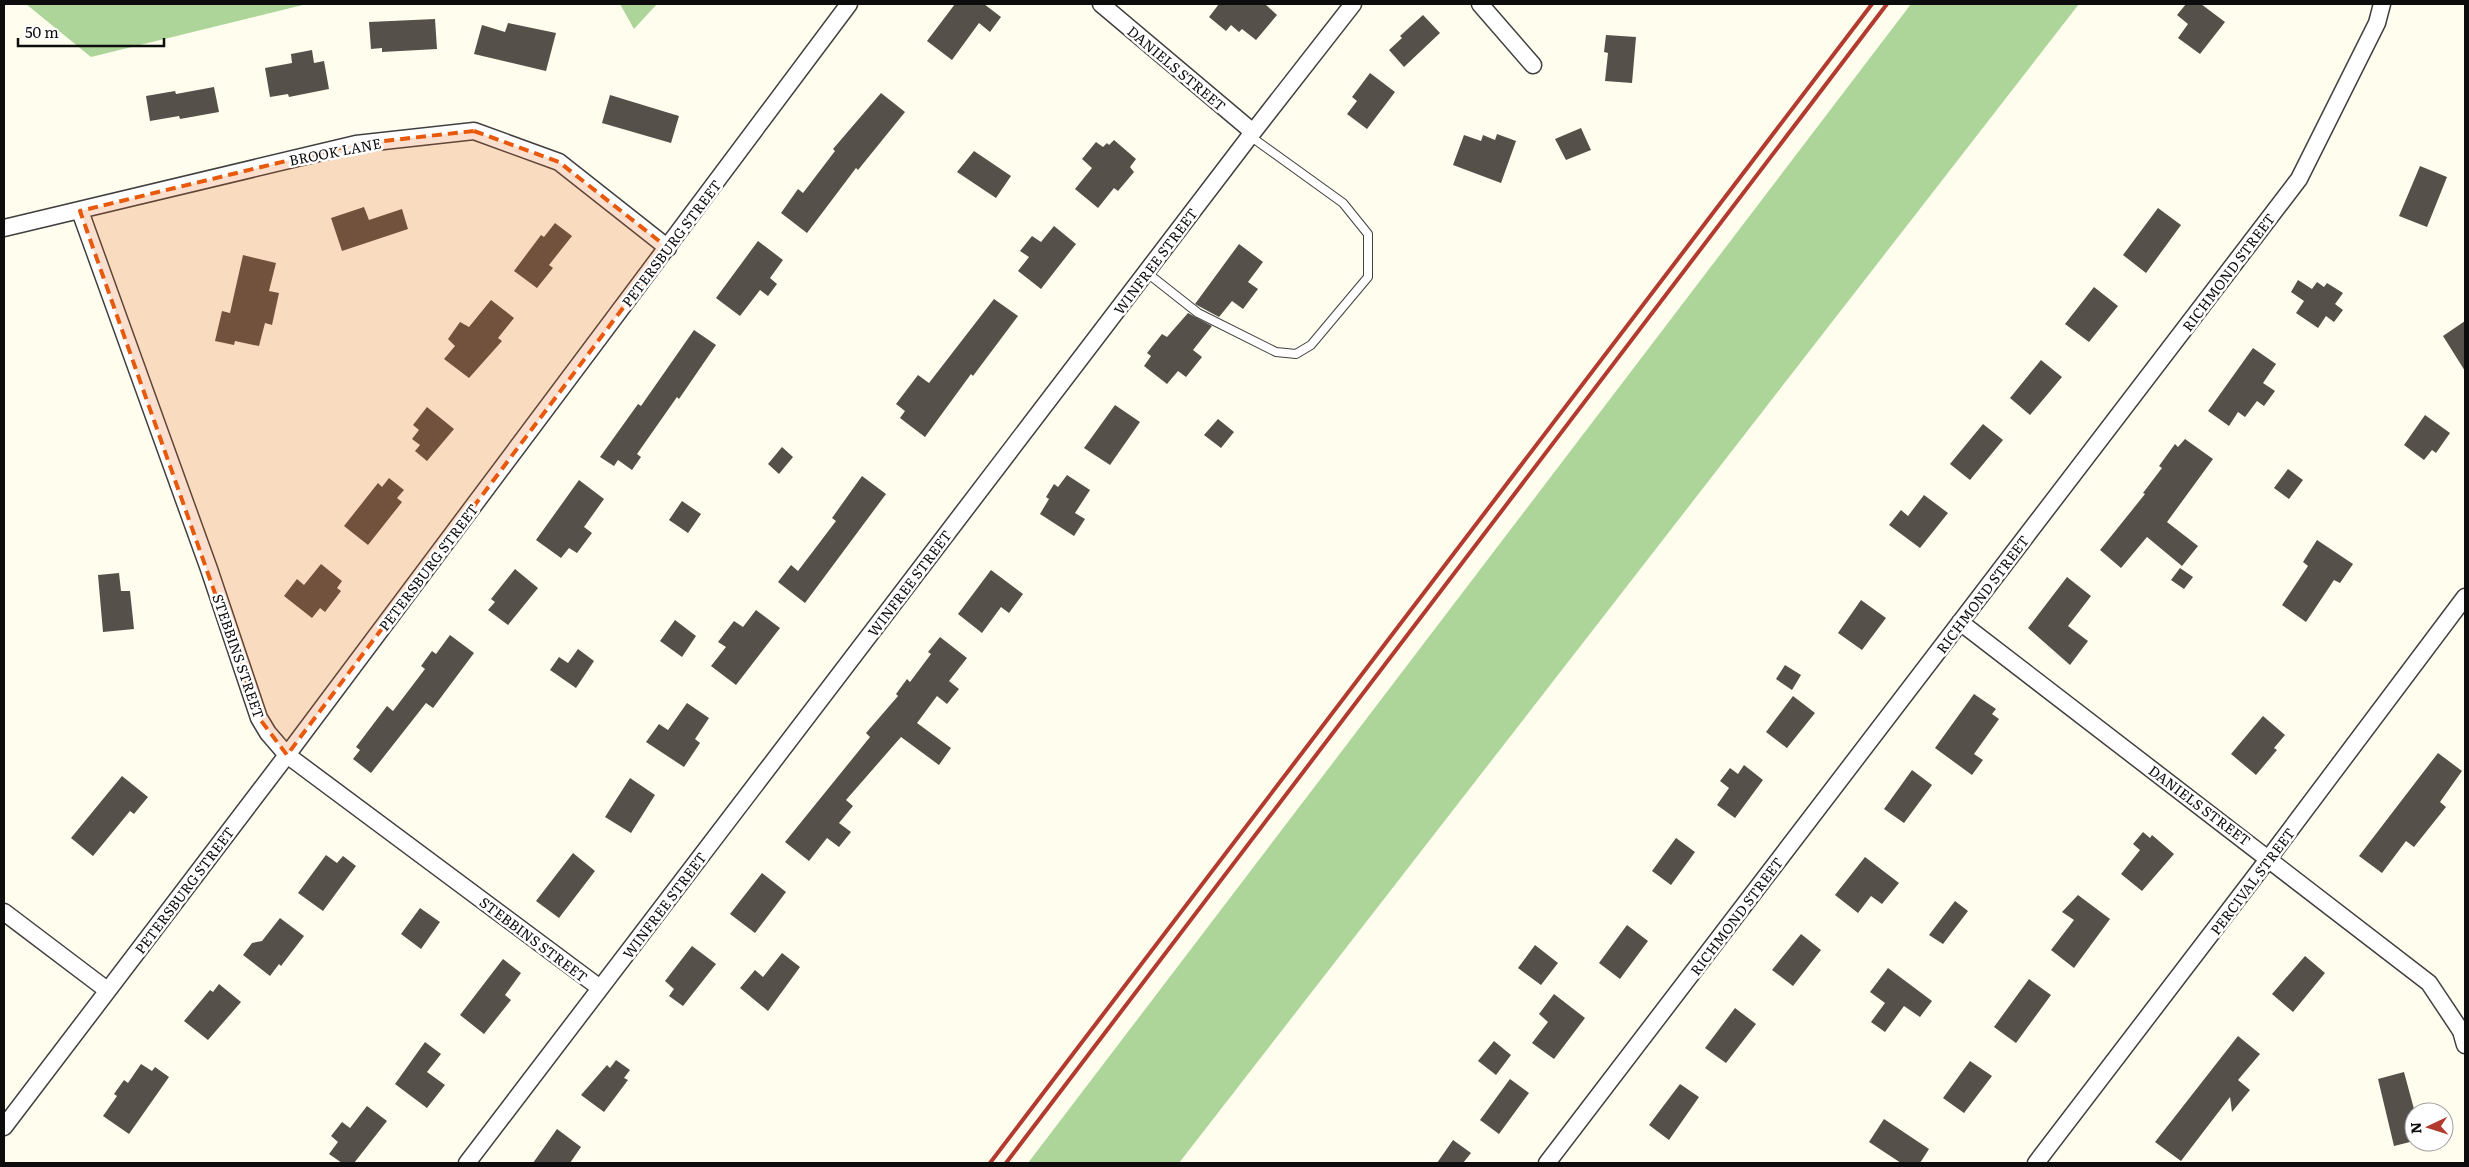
<svg xmlns="http://www.w3.org/2000/svg" width="2469" height="1167" viewBox="0 0 2469 1167" font-family="Literata,serif">
<rect width="100%" height="100%" fill="#fefdee"/>
<path fill="#add59a" d="M26,4H307L91,57Z
M620,4H657L634,29Z
M1911,4H2079L1179,1163H1028Z"/>
<path fill="#55504a" d="M955,4H984L1001,17L990,32L979,23L952,60L927,41Z
M1219,4H1265L1277,15L1256,40L1242,29L1239,32L1231,25L1226,31L1209,17Z
M2186,4H2201L2225,22L2200,54L2178,38L2188,24L2177,15Z
M1423,15L1440,33L1404,67L1389,50L1402,38L1400,36Z
M435,19L437,49L382,52V48L371,49L369,22Z
M508,23L556,33L546,71L474,54L482,25L505,32Z
M1606,35L1636,37L1632,83L1605,81L1608,53L1604,52Z
M312,50L314,63L324,61L329,89L289,97L288,94L270,97L265,68L292,63L291,54Z
M1370,73L1395,92L1367,129L1347,114L1357,101L1352,97Z
M214,87L219,112L180,119L179,116L150,121L146,96L175,91L176,94Z
M881,93L905,112L858,170L856,168L807,233L781,213L798,189L803,193L835,151L833,149Z
M610,95L679,116L671,143L602,123Z
M1581,128L1591,150L1566,160L1555,139Z
M1497,134L1516,141L1501,183L1453,165L1464,135L1481,141L1483,135L1495,140Z
M1114,140L1136,159L1130,167L1134,172L1118,191L1114,188L1098,208L1075,189L1092,168L1082,159L1096,142L1103,147L1107,143L1109,145Z
M974,151L1011,176L996,198L957,172Z
M2420,166L2447,177L2427,227L2399,216Z
M364,207L369,220L402,209L408,229L342,251L331,218Z
M2158,208L2181,225L2146,273L2123,255Z
M555,223L572,236L549,265L553,268L537,288L514,271L541,235L544,237Z
M1054,226L1076,244L1041,289L1018,271L1029,257L1020,251L1032,236L1041,242Z
M758,241L783,260L770,278L777,284L768,296L760,290L740,316L716,298Z
M1239,244L1263,262L1248,282L1258,289L1243,309L1232,301L1219,317L1195,304Z
M243,255L276,263L269,291L279,293L272,325L265,323L259,346L235,341L234,345L215,341L222,311L230,313Z
M2298,280L2312,289L2317,282L2324,287L2327,283L2343,293L2335,304L2343,310L2334,322L2326,316L2318,328L2296,313L2304,301L2291,292Z
M2094,287L2118,306L2089,342L2065,324Z
M994,299L1018,316L973,376L971,374L925,437L900,418L905,411L896,404L918,375L929,383Z
M491,300L514,318L498,338L502,341L469,378L444,359L455,346L448,339L460,322L469,327Z
M1188,313L1212,326L1193,350L1202,357L1186,377L1178,371L1167,384L1144,366L1151,356L1147,353L1162,334L1167,337Z
M2465,321V371L2443,336Z
M694,330L716,345L679,399L677,397L637,454L641,457L632,470L618,460L614,466L600,457L638,404L641,406Z
M2253,348L2276,364L2263,383L2275,391L2264,406L2257,401L2245,417L2238,412L2229,426L2208,411Z
M2041,360L2062,377L2030,415L2010,398Z
M1115,405L1140,422L1110,465L1084,448Z
M427,407L454,429L427,461L415,451L420,445L412,439L419,430L413,425Z
M2425,415L2450,433L2436,453L2432,450L2424,460L2404,445Z
M1218,419L1234,432L1221,448L1204,435Z
M1983,424L2003,440L1970,480L1950,464Z
M2185,439L2213,459L2167,522L2198,546L2182,566L2147,537L2121,568L2100,550L2145,494L2143,493L2162,468L2159,466L2175,444L2178,447Z
M782,447L793,457L779,474L768,464Z
M2288,469L2303,480L2289,499L2274,488Z
M1067,475L1090,490L1075,513L1085,519L1074,536L1040,514L1049,499L1046,497L1054,484L1058,487Z
M862,476L886,494L805,603L778,582L791,565L798,571L836,521L832,518Z
M389,478L404,490L397,498L402,502L368,545L344,526L378,483L382,487Z
M579,480L604,499L584,527L592,533L577,553L569,548L561,558L536,540Z
M1924,495L1948,513L1920,548L1889,525L1901,510L1908,516Z
M682,501L701,514L688,533L669,520Z
M2317,540L2353,564L2340,583L2334,580L2306,622L2282,605L2308,566L2303,562Z
M321,564L342,581L337,588L341,591L325,612L320,608L312,618L284,596L297,579L304,585Z
M2180,568L2193,577L2184,589L2171,580Z
M515,569L538,588L508,625L488,610L495,602L491,599Z
M991,570L1023,594L1009,613L1001,607L982,633L958,614Z
M119,573L121,591H130L134,629L103,632L98,575Z
M2067,577L2091,596L2068,626L2088,641L2070,665L2028,628Z
M1861,600L1886,618L1862,650L1838,633Z
M756,610L780,628L736,685L711,666L726,647L718,642L734,621L743,627Z
M675,620L696,636L682,657L660,641Z
M450,635L474,653L433,708L426,703L371,773L353,759L360,750L356,747L387,706L393,711L425,669L421,666L432,651L436,654Z
M940,637L967,658L949,681L959,689L947,704L937,696L917,723L951,748L939,765L901,737L846,800L853,806L839,823L851,832L839,847L827,838L809,861L785,842L870,737L866,733L898,696L896,694L907,679L910,682L931,654L928,652Z
M578,649L594,661L576,688L550,670L559,657L568,663Z
M1785,665L1801,675L1792,690L1776,679Z
M1974,694L1996,709L1992,714L1999,719L1974,754L1983,760L1972,775L1935,748Z
M1793,696L1815,713L1787,748L1766,732Z
M687,703L709,718L695,739L700,743L684,767L646,742L659,724L668,730Z
M2263,716L2285,735L2274,748L2277,750L2256,775L2231,754Z
M2438,753L2462,771L2440,802L2446,807L2414,847L2406,841L2382,873L2359,856Z
M1744,765L1763,780L1735,818L1717,805L1729,788L1720,781L1730,768L1738,774Z
M1912,770L1932,785L1904,823L1884,809Z
M122,776L148,797L134,814L130,811L93,856L71,838Z
M630,778L655,795L631,833L605,817Z
M2143,832L2150,838L2152,835L2174,854L2142,891L2121,874L2140,850L2133,844Z
M1676,838L1695,852L1671,885L1652,871Z
M573,853L595,871L559,918L536,901Z
M326,855L337,863L343,856L356,866L323,911L298,893Z
M1865,857L1899,883L1882,904L1871,896L1858,913L1835,895Z
M762,873L786,892L755,933L730,914Z
M2078,895L2110,919L2074,968L2051,950L2074,920L2062,912Z
M1955,901L1968,911L1943,944L1929,935Z
M420,908L440,922L421,949L401,934Z
M280,918L304,936L281,966L279,964L270,976L243,955L252,943L262,941Z
M1627,925L1648,941L1620,979L1599,963Z
M1801,934L1821,950L1793,986L1772,970Z
M1535,945L1558,963L1541,985L1518,968Z
M692,946L716,964L683,1006L669,996L674,989L665,981Z
M782,953L800,967L768,1011L740,988L755,970L763,977Z
M2305,956L2325,973L2293,1012L2272,994Z
M503,959L521,973L505,995L511,1000L484,1034L460,1015Z
M1888,968L1932,1001L1920,1017L1904,1006L1885,1032L1871,1022L1885,1003L1870,992Z
M2029,979L2051,995L2016,1043L1994,1027Z
M219,984L241,1002L208,1040L184,1021L210,990L213,992Z
M1554,994L1585,1018L1554,1059L1532,1043L1548,1022L1539,1014Z
M1735,1008L1756,1024L1726,1063L1705,1048Z
M2238,1036L2260,1054L2238,1080L2250,1090L2232,1112L2230,1097L2181,1161L2155,1142Z
M1494,1041L1511,1055L1496,1075L1478,1061Z
M425,1042L441,1054L427,1072L445,1085L427,1108L395,1084Z
M616,1060L630,1070L624,1078L628,1080L604,1112L581,1095L607,1065L610,1068Z
M1970,1061L1992,1076L1964,1113L1943,1098Z
M141,1064L152,1071L155,1067L169,1077L129,1134L103,1116L117,1096L114,1094L124,1080L128,1083Z
M2404,1072L2414,1109V1141L2394,1146L2378,1079Z
M1510,1079L1529,1093L1499,1134L1480,1120Z
M1680,1084L1699,1097L1669,1140L1649,1125Z
M367,1106L387,1121L354,1163H342L329,1154L338,1142L331,1136L342,1122L350,1128Z
M1884,1119L1929,1149L1920,1163H1901L1869,1142Z
M557,1129L581,1147L570,1163H533Z
M1453,1140L1471,1153L1463,1163H1437Z"/>
<g fill="none" stroke-linecap="round" stroke-linejoin="round">
<defs>
<path id="service" d="M1146,272L1198,313L1276,352L1296,354L1311,345L1368,277V234L1343,203L1250,136"/>
<path id="minor" d="M1101,4L1253,132
M1480,4L1533,65
M80,211L209,569L259,718L268,733L287,755L600,988
M4,228L356,144L474,131L559,162L668,248
M1960,622L2429,983L2461,1031L2465,1045
M4,912L107,990
M4,1127L287,755L849,4
M467,1163L1250,136L1353,4
M1547,1163L2299,179L2377,23L2382,4
M2036,1163L2269,858L2465,597"/>
</defs>
<use href="#service" stroke="#404040" stroke-width="10"/>
<use href="#minor" stroke="#404040" stroke-width="19"/>
<use href="#service" stroke="#fff" stroke-width="8"/>
<use href="#minor" stroke="#fff" stroke-width="16"/>
<path stroke="#b33a2f" stroke-width="4" d="M990,1163L1872,4
M1006,1163L1887,4"/>
</g>
<path fill="#e8590c" fill-opacity="0.2" stroke="#e8590c" stroke-width="4" stroke-dasharray="10 6" stroke-linejoin="round" d="M474,131L559,162L668,248L287,755L259,718L80,211L356,144Z"/>
<g text-anchor="middle" dominant-baseline="central" stroke-width="5" stroke-linejoin="round" paint-order="stroke">
<g font-size="14" fill="#0d0d0d" stroke="#fff">
<text transform="translate(1177 68) rotate(40)">DANIELS STREET</text>
<text transform="translate(335 151) rotate(-11)">BROOK LANE</text>
<text transform="translate(671 243) rotate(-53)">PETERSBURG STREET</text>
<text transform="translate(1155 261) rotate(-53)">WINFREE STREET</text>
<text transform="translate(2228 272) rotate(-53)">RICHMOND STREET</text>
<text transform="translate(428 567) rotate(-53)">PETERSBURG STREET</text>
<text transform="translate(909 583) rotate(-53)">WINFREE STREET</text>
<text transform="translate(1982 594) rotate(-53)">RICHMOND STREET</text>
<text transform="translate(239 656) rotate(71)">STEBBINS STREET</text>
<text transform="translate(2200 805) rotate(37)">DANIELS STREET</text>
<text transform="translate(2252 881) rotate(-53)">PERCIVAL STREET</text>
<text transform="translate(184 890) rotate(-53)">PETERSBURG STREET</text>
<text transform="translate(664 905) rotate(-53)">WINFREE STREET</text>
<text transform="translate(1736 916) rotate(-53)">RICHMOND STREET</text>
<text transform="translate(534 939) rotate(37)">STEBBINS STREET</text>
</g>
</g>
<rect width="2469" height="1167" fill="none" stroke="#0d0d0d" stroke-width="10"/>
<g transform="translate(2429 1127) rotate(266)"><circle r="24" fill="#ffffff" stroke="#9e9e9e"/>
<path d="M0-4L9 19L0 12L-9 19Z" fill="#b33a2f"/>
<text y="-8" font-size="14" font-weight="bold" text-anchor="middle" fill="#0d0d0d">N</text>
</g>
<path d="M18 38v8h146v-8" fill="none" stroke="#0d0d0d" stroke-width="2.5"/>
<text x="25" y="38" font-size="15" fill="#0d0d0d" stroke="#ffffff" stroke-width="4" paint-order="stroke">50 m</text>
</svg>
